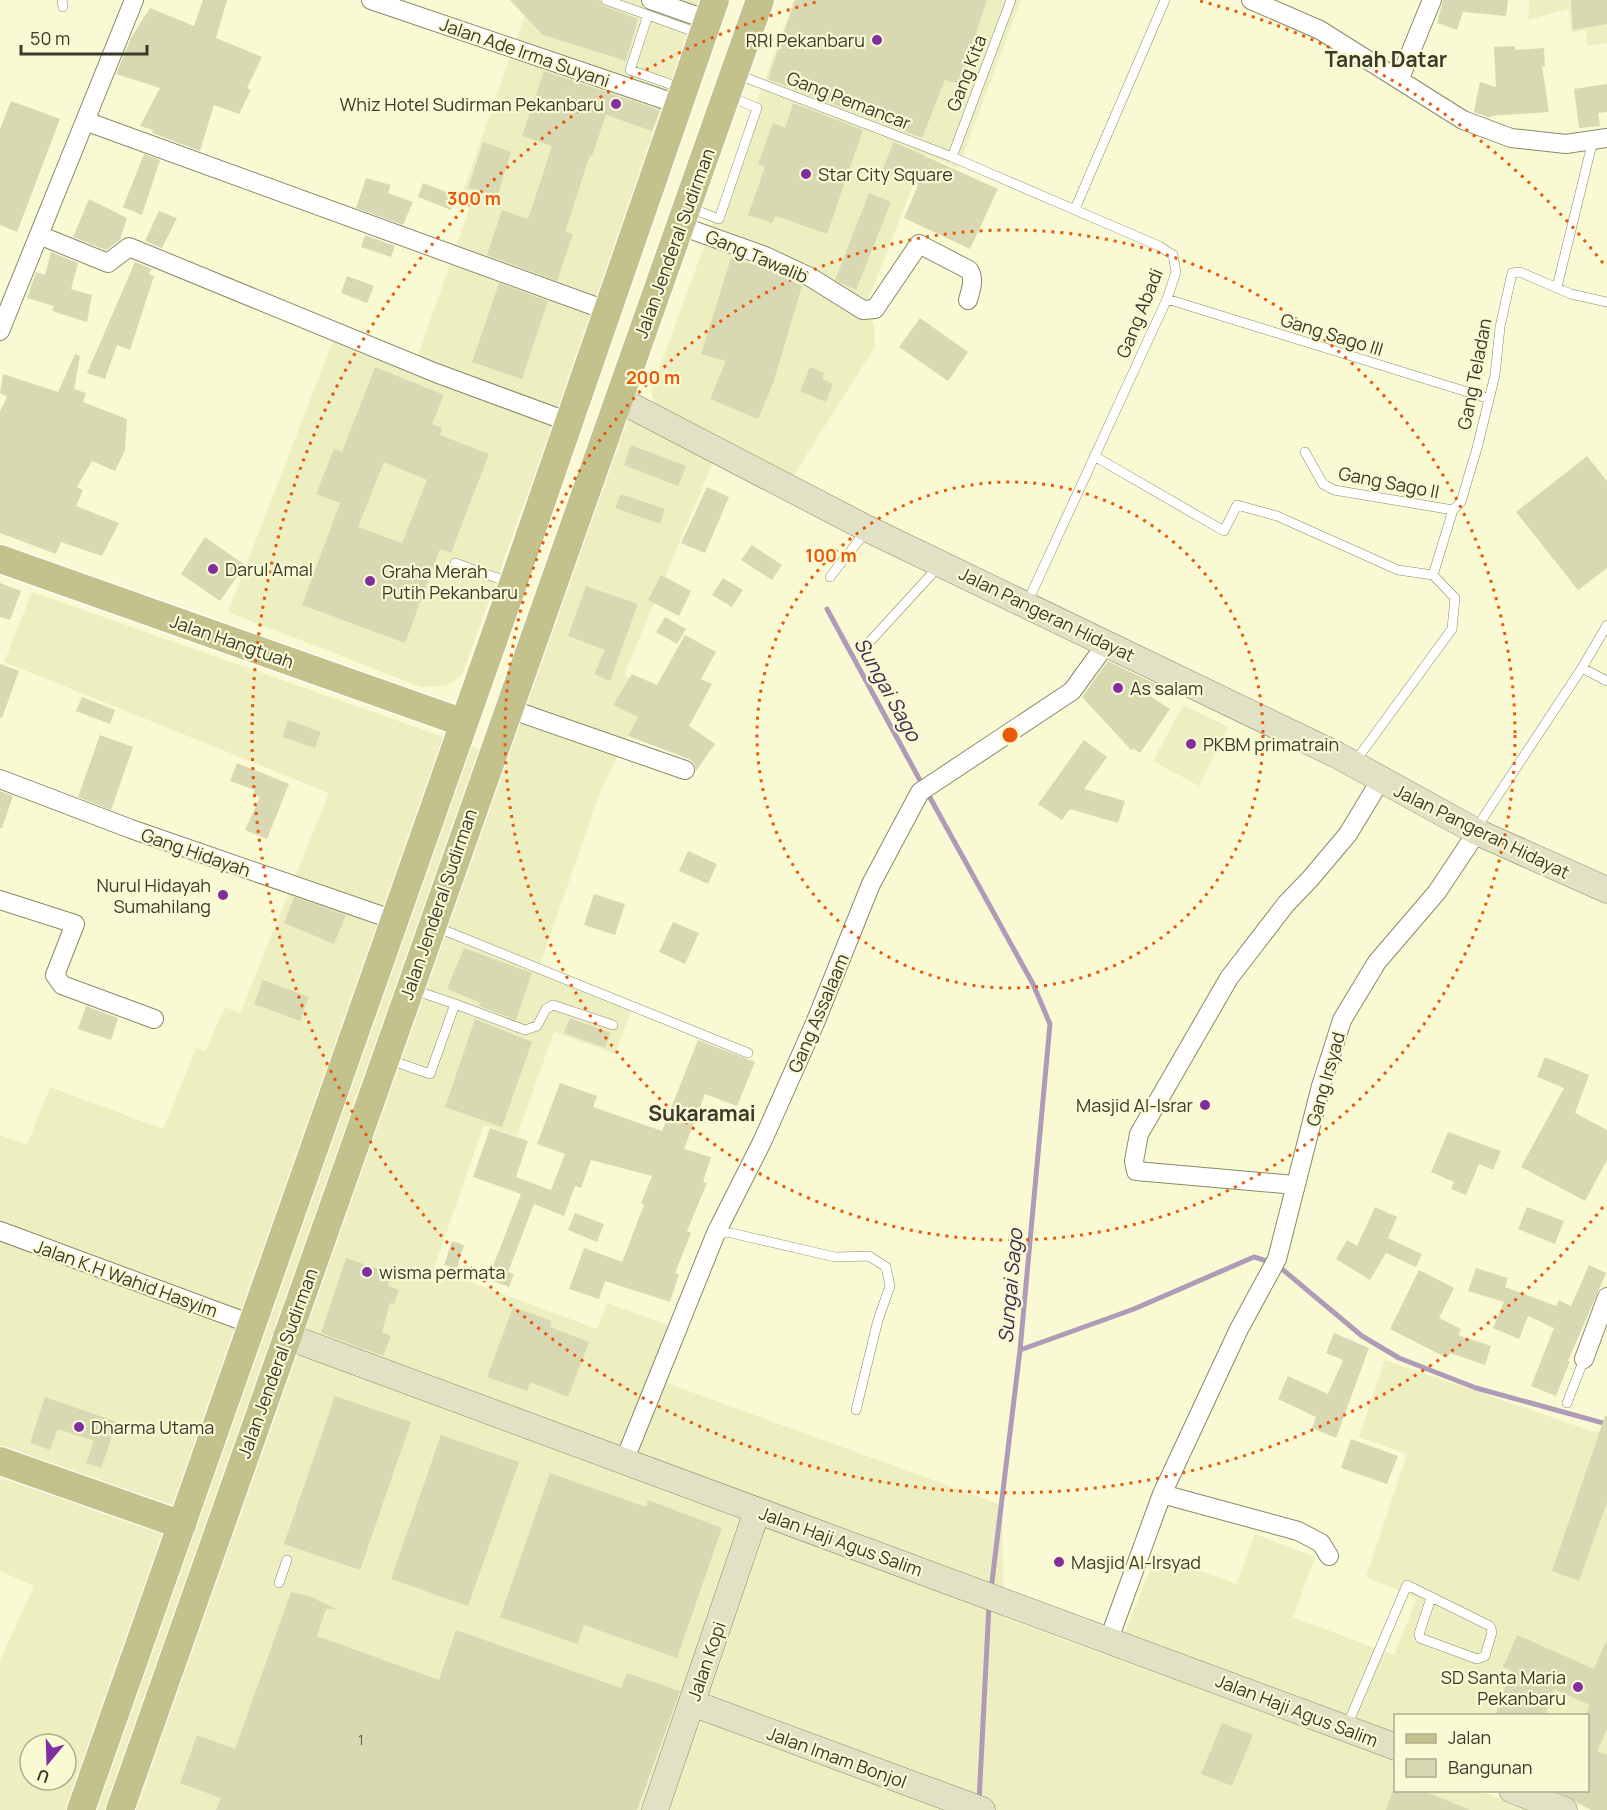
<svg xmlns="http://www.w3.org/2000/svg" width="1607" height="1810" viewBox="0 0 1607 1810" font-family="Manrope,sans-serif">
<rect width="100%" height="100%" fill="#f9fad4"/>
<path fill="#eeefc1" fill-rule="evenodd" d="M530,0H718L562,416L416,361L474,195L463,191Z
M794,0H1021L958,168L925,155L867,303L874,326L875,347L790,481L657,410L651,391Z
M1529,0H1607V43L1587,46L1586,30L1571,33L1569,9L1528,20Z
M334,338L553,425L462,675L445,686L421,687L228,612Z
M604,406L713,462L624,675L652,689L602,787L537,973L631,1011L615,1054L554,1032L517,1136L484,1125L434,1268L597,1329L607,1303L671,1326L653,1378L1002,1505L1004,1618L1395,1760L1396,1790L1479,1791L1533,1810H0V1660L34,1586L0,1571V1135L27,1145L50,1087L163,1129L196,1048L205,1051L225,1007L240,1013L329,793L4,662L32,592L481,750ZM30,1744H66V1780H30Z
M1183,705L1229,727L1199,786L1153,761Z
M1385,1360L1592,1431L1607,1433V1810H1591L1539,1791L1588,1790V1716H1396L1395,1736L1125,1633L1156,1553L1236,1584L1255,1534L1315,1557L1293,1617L1394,1655L1417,1598L1366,1577L1407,1454L1359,1437Z"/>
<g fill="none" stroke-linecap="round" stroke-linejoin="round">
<path stroke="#af9bb7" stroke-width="5" d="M827,609L922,784
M928,794L1033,984L1050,1024L1020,1350L991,1590
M1020,1350L1134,1309L1254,1257L1276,1264L1362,1336L1399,1358L1476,1388L1607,1424
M979,1802L989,1605"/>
</g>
<path fill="#d8d9b3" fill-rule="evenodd" d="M203,0H227L216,38L262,57L247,88L251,90L239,114L214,105L200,151L152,133L153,130L140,126L160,88L116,74L132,36L150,8L194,26Z
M510,0H599L604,6L638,19L626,61L543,35Z
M795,0H987L959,84L945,80L922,138L768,79Z
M1443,0H1508L1506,16L1463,12L1457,30L1437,23Z
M1571,0H1607V24L1573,30Z
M1515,46V50L1544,48L1545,66H1542L1549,112L1491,116V118L1474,112L1480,82L1496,87L1494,47Z
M544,71L660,110L652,131L606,115L592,156L590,155L565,232L573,234L557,281L487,255L502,210L528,219L552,146L522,136Z
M1607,84V112L1598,113L1600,126L1579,128L1574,89Z
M11,101L60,119L17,232L0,225V129Z
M793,103L863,130L827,234L776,216L772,223L748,215L765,167L758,164L773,123L785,128Z
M483,142L511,152L497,197L468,188Z
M894,142L998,189L970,249L904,218L918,185L882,170Z
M144,154L160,160L142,215L123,207Z
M366,178L391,185L388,193L413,202L403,225L356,208Z
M423,183L457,196L451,210L418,197Z
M869,193L891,202L856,290L835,280Z
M89,199L127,218L120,240L106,250L73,237Z
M159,211L177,218L162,248L145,241Z
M365,235L395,246L391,257L361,247Z
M51,252L78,263L71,289L92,295L87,322L52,311L54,306L27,298L36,272L45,275Z
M731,258L765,268L802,286L774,381L758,419L710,399L726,361L701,354Z
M135,262L152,269L149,274L154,276L130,350L117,345L105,379L87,373Z
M347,276L374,286L367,303L341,293Z
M499,283L548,301L522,379L472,362Z
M920,318L968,352L948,381L899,347Z
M75,354L80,356L74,389L86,393L83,402L127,419L125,450L115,471L92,461L77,487L83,490L76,506L119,523L102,556L61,542L56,554L0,533V411L7,397L0,393L3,374L58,392Z
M375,367L444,395L432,424L442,428L440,435L489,454L451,553L440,549L405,643L302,605L340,503L316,494L334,449L342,452ZM384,462L427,480L402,543L358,527Z
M810,367L824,373L822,379L833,384L826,402L800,391Z
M631,445L686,466L678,486L624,465Z
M1587,456L1607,481V568L1578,590L1516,512Z
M707,487L729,497L705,553L681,543Z
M621,494L665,509L660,524L615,508Z
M205,537L245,565L220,601L181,574Z
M752,545L782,565L772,580L741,560Z
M661,575L691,591L679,616L648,600Z
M723,578L743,590L732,607L712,595Z
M0,583L21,591L10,620L0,617Z
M586,586L638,604L610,681L594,674L605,650L568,636Z
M665,617L686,629L677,644L656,632Z
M685,635L716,652L701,679L712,684L689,726L715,744L696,771L694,763L689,759L628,736L638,717L613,705L632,674L657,685Z
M1108,661L1157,685L1147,694L1170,709L1140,753L1133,748L1132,751L1082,697Z
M0,664L19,671L2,718L0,717Z
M82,697L115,710L110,724L76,711Z
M288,720L321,732L315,748L282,737Z
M100,735L133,747L111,810L78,797Z
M1084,740L1107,757L1084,789L1125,801L1118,823L1070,809L1062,820L1038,804Z
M237,763L289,784L267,839L245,830L260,797L253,795L255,790L230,781Z
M0,791L13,796L2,828H0Z
M688,851L717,864L708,884L679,871Z
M594,894L625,904L615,935L584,925Z
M294,897L346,915L334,944L284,923Z
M673,922L699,933L685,964L659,952Z
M464,948L532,973L516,1020L479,1006L481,1003L447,989Z
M263,980L309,997L300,1021L254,1004Z
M86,1006L118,1018L111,1040L78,1029Z
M570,1018L611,1033L605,1048L564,1033Z
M475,1019L532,1042L502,1127L445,1107Z
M698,1040L755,1062L737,1106L705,1094L684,1149L711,1157L703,1182L707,1183L687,1231L691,1233L675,1273L679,1274L670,1302L605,1281L599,1299L569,1289L584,1248L622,1262L644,1205L641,1203L652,1176L591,1160L581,1188L575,1186L564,1216L534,1204L508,1272L514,1274L509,1287L488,1279L521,1194L473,1177L490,1128L528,1141L516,1177L551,1190L565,1154L537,1144L560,1083L597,1096L593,1107L662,1131Z
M1545,1057L1589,1075L1575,1113L1607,1130V1160L1585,1201L1521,1167L1564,1088L1537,1077Z
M1448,1132L1501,1151L1493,1170L1479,1164L1466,1195L1451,1189L1454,1182L1431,1172Z
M1375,1207L1397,1217L1388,1238L1422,1254L1416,1267L1386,1253L1370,1280L1336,1259L1347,1240L1357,1246Z
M1527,1207L1564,1221L1555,1244L1518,1229Z
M575,1213L604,1224L597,1242L568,1230Z
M452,1241L464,1245L457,1268L444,1265Z
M346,1258L393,1274L388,1286L399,1290L394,1304L390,1303L382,1332L391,1336L383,1356L321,1333Z
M1589,1265L1606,1273L1568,1361H1570L1556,1396L1531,1386L1554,1328L1528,1316L1519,1339L1493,1328L1504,1302L1468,1291L1476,1268L1508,1278L1505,1287L1556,1306L1559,1300L1571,1306Z
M1419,1270L1454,1288L1439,1318L1461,1329L1458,1335L1491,1346L1485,1365L1450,1353L1447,1358L1390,1329Z
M513,1307L552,1321L550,1327L589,1342L568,1397L530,1382L527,1391L487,1377Z
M1334,1333L1369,1348L1336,1438L1312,1428L1316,1417L1278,1399L1288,1376L1328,1394L1343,1360L1326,1353Z
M335,1396L411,1422L360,1570L284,1544Z
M45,1397L117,1422L101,1468L86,1463L94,1441L58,1429L50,1450L30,1443Z
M1605,1416L1607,1417V1502L1579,1581L1552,1571Z
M441,1435L519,1462L468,1606L391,1579Z
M1351,1439L1398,1456L1387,1484L1341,1468Z
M550,1473L646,1507L648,1500L722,1528L677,1658L584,1625L577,1644L500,1617Z
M291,1592L309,1596L336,1609H326L317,1636L439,1680L456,1630L621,1688L627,1673L680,1691L637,1810H216L221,1798L180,1783L197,1735L235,1749Z
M1517,1635L1594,1669L1607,1639V1729L1597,1751L1607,1755V1810H1592L1555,1791H1587V1711L1590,1705L1554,1689L1545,1716H1495L1511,1670L1503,1667Z
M1222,1723L1253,1735L1232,1786L1201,1774Z
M1393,1791H1424L1470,1810H1386Z"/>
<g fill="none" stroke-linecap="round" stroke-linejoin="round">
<defs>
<path id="lane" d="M62,0L63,7
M606,0L701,34
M648,15L630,70L681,88
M736,74L952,157L1159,246L1173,255L1176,272L1167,299L1027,603
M952,157L1011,0
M690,208L719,219L757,108L729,96
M1075,209L1165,0
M1557,287L1593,140
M1167,299L1487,398
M1305,452L1323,484L1334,490L1453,510L1461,502L1477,448L1495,375L1500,327L1512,273L1520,272L1571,294L1607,302
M1094,456L1224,531L1237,505L1277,516L1398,570L1433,575
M455,563L511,583
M830,577L867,530
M864,648L940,565
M1582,668L1607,681
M1354,763L1452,629L1455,598L1433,575L1453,510
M1475,830L1582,668L1607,625
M436,927L748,1053
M455,1004L525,1030L537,1026L546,1009L553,1005L613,1025
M390,1060L430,1074L455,1004L414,990
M716,1233H731L835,1257L869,1256L886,1267L890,1286L878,1320L856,1410
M1567,1403L1584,1359
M279,1583L287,1560
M1347,1726L1407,1585L1490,1626L1492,1632L1485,1656L1477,1659L1420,1638L1419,1634L1431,1598"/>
<path id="street" d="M371,0L680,105
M651,0L708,20
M1251,0L1320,30L1463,120L1511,138L1566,144L1607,138
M1400,78L1432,0
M85,121L608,311
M681,226L765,256L810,277L863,310L875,309L919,244L969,270C975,279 971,289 968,300
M39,235L108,263L129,247L436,373L569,422
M0,331L134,0
M507,708L685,770
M0,779L131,829L394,920
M0,900L75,924L55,975L62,985L154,1019
M1295,1185L1136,1171L1134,1161L1139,1134L1229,978L1286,904L1310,879L1348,834L1380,781
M0,1231L251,1324
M1584,1359L1607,1297
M625,1459L716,1233L762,1142L815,1023L871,884L920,792L1072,691L1107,643
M1162,1494L1298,1531L1321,1543L1329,1556
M1109,1639L1162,1494L1239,1329L1277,1259L1321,1086L1342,1020L1377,962L1437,892L1477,832"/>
<path id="secondary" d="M618,399L868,529L1337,755L1477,832L1607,890
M286,1336L1396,1747
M692,1703L982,1810
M1512,1790L1564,1810
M655,1810L757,1511"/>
<path id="primary" d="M0,559L464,723
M0,1461L182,1525
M81,1810L513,584L715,0
M120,1810L760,0"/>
</defs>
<use href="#lane" stroke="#898a67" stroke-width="10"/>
<use href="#street" stroke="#898a67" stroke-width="20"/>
<use href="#secondary" stroke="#898a67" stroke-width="27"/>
<use href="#primary" stroke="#fff" stroke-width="30"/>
<use href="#lane" stroke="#fff" stroke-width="9"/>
<use href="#street" stroke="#fff" stroke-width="18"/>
<use href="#secondary" stroke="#e1e1c6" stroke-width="26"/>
<use href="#primary" stroke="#c4c28c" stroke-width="28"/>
</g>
<g fill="none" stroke="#e8590c" stroke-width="3" stroke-dasharray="3 6">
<circle cx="1010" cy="735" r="253"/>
<circle cx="1010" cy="735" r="505"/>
<path d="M1603 1207A758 758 0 1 1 820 1M1200 1A758 758 0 0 1 1603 263"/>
</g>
<g fill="#812f9f" stroke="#f9fad4" stroke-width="2">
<circle cx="877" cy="40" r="6"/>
<circle cx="616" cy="104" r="6"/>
<circle cx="806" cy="174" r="6"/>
<circle cx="213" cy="569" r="6"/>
<circle cx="370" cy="581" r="6"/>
<circle cx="1118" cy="688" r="6"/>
<circle cx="1191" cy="744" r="6"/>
<circle cx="223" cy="895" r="6"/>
<circle cx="1205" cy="1105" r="6"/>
<circle cx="367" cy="1272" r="6"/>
<circle cx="79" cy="1427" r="6"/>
<circle cx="1059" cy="1562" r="6"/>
<circle cx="1578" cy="1687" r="6"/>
</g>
<g text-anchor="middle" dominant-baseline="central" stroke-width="4.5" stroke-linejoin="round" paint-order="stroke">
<g font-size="15" fill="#62624d">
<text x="361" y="1739">1</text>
</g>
<g font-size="18" fill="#3a3a2b" stroke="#f9fad4" text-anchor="start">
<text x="865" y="40" text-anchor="end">RRI Pekanbaru</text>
<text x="604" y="104" text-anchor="end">Whiz Hotel Sudirman Pekanbaru</text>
<text x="818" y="174">Star City Square</text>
<text x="225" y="569">Darul Amal</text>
<text x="382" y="571">Graha Merah<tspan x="382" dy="21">Putih Pekanbaru</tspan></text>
<text x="1130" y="688">As salam</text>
<text x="1203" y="744">PKBM primatrain</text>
<text x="211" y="885" text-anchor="end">Nurul Hidayah<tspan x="211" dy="21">Sumahilang</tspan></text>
<text x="1193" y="1105" text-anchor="end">Masjid Al-Israr</text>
<text x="379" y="1272">wisma permata</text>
<text x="91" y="1427">Dharma Utama</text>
<text x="1071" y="1562">Masjid Al-Irsyad</text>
<text x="1566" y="1677" text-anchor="end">SD Santa Maria<tspan x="1566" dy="21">Pekanbaru</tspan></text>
</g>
<g font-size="18" fill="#3a3a2b" stroke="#f9fad4">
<text transform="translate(525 52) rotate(19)">Jalan Ade Irma Suyani</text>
<text transform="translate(966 73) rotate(-69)">Gang Kita</text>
<text transform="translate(849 100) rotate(21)">Gang Pemancar</text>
<text transform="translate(674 243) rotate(-70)">Jalan Jenderal Sudirman</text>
<text transform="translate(757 256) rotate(23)">Gang Tawalib</text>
<text transform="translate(1139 313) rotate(-68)">Gang Abadi</text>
<text transform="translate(1332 334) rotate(17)">Gang Sago III</text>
<text transform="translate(1474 374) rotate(-79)">Gang Teladan</text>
<text transform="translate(1389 482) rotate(11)">Gang Sago II</text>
<text transform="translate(1047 614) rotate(26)">Jalan Pangeran Hidayat</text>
<text transform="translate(232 641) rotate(19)">Jalan Hangtuah</text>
<text transform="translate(1482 831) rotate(26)">Jalan Pangeran Hidayat</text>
<text transform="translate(196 852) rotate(19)">Gang Hidayah</text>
<text transform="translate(438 904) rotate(-71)">Jalan Jenderal Sudirman</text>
<text transform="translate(818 1013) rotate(-67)">Gang Assalaam</text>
<text transform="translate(1325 1079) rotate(-74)">Gang Irsyad</text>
<text transform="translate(126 1278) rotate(20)">Jalan K.H Wahid Hasyim</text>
<text transform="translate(277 1363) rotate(-70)">Jalan Jenderal Sudirman</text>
<text transform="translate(841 1541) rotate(20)">Jalan Haji Agus Salim</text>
<text transform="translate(706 1661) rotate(-71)">Jalan Kopi</text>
<text transform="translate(1297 1710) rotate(21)">Jalan Haji Agus Salim</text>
<text transform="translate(837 1757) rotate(20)">Jalan Imam Bonjol</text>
</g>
<g font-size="20" font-style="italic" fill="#442850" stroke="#f9fad4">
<text transform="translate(888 689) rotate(61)">Sungai Sago</text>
<text transform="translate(1010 1286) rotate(-85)">Sungai Sago</text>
</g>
<g font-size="21" font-weight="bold" fill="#3a3a2b" stroke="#f9fad4">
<text x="1386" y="59">Tanah Datar</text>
<text x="702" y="1113">Sukaramai</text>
</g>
</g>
<circle cx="1010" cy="735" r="9" fill="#e8590c" stroke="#f9fad4" stroke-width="3"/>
<g font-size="18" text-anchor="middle" font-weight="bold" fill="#e8590c" stroke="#f9fad4" stroke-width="4.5" stroke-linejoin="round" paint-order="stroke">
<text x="474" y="205">300 m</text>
<text x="653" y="384">200 m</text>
<text x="831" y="562">100 m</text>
</g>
<rect x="1394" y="1714" width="195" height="78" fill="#f9fad4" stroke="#adad90" stroke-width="1.5"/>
<rect x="1406" y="1734" width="30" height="9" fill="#c4c28c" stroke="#adad90" stroke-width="1.5"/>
<text x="1448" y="1744" font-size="18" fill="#3a3a2b">Jalan</text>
<rect x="1406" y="1759" width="30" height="18" fill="#d8d9b3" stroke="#adad90" stroke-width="1.5"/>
<text x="1448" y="1774" font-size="18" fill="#3a3a2b">Bangunan</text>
<g transform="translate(48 1762) rotate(199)"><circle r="28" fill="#f9fad4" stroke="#adad90" stroke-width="1.5"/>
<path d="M0-4.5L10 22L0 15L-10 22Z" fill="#812f9f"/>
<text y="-9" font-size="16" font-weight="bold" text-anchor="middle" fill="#3a3a2b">U</text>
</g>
<path d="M21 45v9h126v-9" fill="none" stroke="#3a3a2b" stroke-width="3"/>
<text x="30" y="45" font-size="18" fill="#3a3a2b" stroke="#f9fad4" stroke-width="4.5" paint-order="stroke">50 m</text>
</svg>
